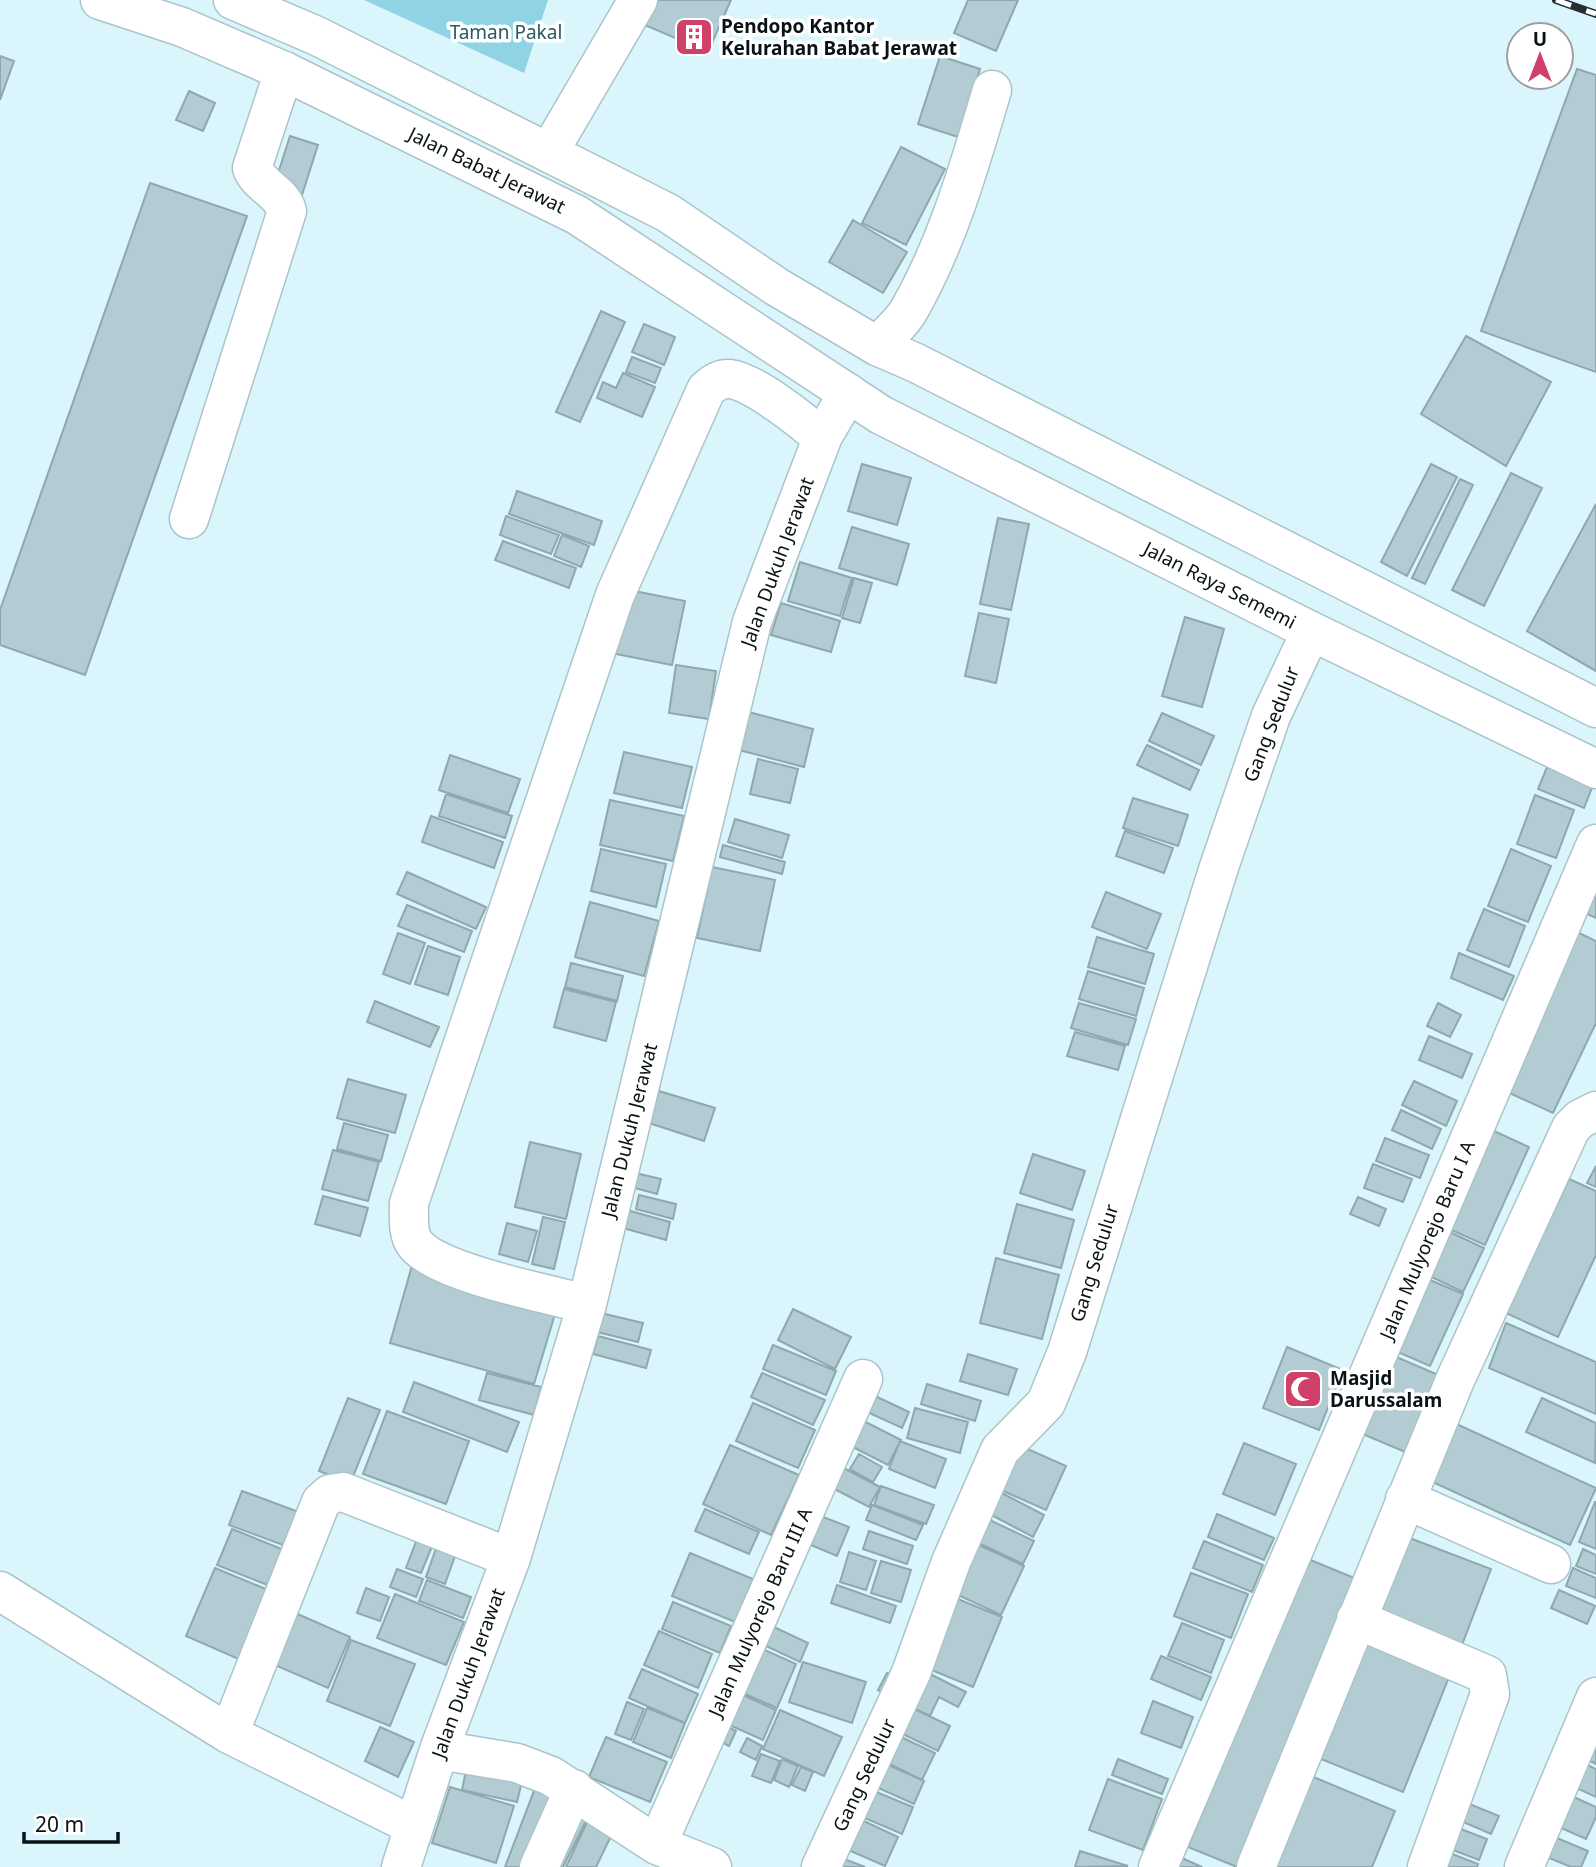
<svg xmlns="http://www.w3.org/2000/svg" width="1596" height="1867" viewBox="0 0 1596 1867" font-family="'Noto Sans',sans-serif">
<rect width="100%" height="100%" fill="#dbf5fc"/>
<path fill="#90d4e4" d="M364,0H548L524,73Z"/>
<path fill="#b3ccd3" stroke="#8fa8ae" stroke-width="2" d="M650,0H731L708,52L640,23Z
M968,0H1018L996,51L954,33Z
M0,56L14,61L0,100Z
M940,56L980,69L958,137L918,124Z
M1577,69L1596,75V372L1481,331Z
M189,91L215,103L203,131L176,120Z
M290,136L318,145L301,198L273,189Z
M901,147L945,169L906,245L862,223Z
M150,183L247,216L85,675L0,645V610Z
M853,220L907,252L883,293L829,262Z
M601,311L625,322L580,422L556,412Z
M644,324L675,337L664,365L632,352Z
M1466,336L1551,382L1506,466L1421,414Z
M632,357L661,368L655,383L626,372Z
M623,373L655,387L642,417L597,398L603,382L616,388Z
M862,464L911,478L897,525L848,511Z
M1431,464L1457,477L1407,576L1381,562Z
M1511,473L1542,488L1484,606L1452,590Z
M1460,479L1473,485L1425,584L1412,578Z
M517,491L602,521L594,545L509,514Z
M1596,504V671L1527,631Z
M506,516L559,535L551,554L500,535Z
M998,518L1029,524L1011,610L980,604Z
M852,527L909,544L897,585L839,568Z
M562,535L589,546L581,567L554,556Z
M503,541L576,568L569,588L495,560Z
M800,562L852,578L840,616L788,601Z
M854,578L872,583L860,623L842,618Z
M619,588L685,601L672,665L606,652Z
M781,603L840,621L831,652L771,635Z
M979,613L1009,619L996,683L965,676Z
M1185,617L1224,629L1202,707L1162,696Z
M676,665L716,671L709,719L669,713Z
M741,710L813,729L804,767L731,748Z
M1162,713L1214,736L1201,765L1149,741Z
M1147,745L1199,770L1190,790L1137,765Z
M624,752L692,767L682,808L614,793Z
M450,755L520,779L508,813L439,790Z
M758,759L798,769L790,803L750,794Z
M1547,767L1593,785L1584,808L1538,789Z
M446,794L512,816L505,838L439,816Z
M1535,795L1574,810L1556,858L1517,844Z
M1133,798L1188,815L1178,846L1123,828Z
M610,800L684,816L673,861L600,845Z
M431,816L503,842L494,868L422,842Z
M735,819L789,835L782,858L728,842Z
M1125,831L1173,848L1164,873L1116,856Z
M723,845L785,862L782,874L720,857Z
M601,849L666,864L656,907L591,891Z
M1511,849L1551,866L1528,922L1488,906Z
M712,867L775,880L760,951L697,938Z
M407,872L486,907L476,929L397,894Z
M1106,892L1161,914L1147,949L1092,927Z
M1596,893V918L1587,914Z
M590,902L659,921L644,976L575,957Z
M407,905L472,931L464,952L398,926Z
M1484,909L1525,926L1509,967L1467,950Z
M1577,932L1596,941V1023L1553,1113L1503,1090Z
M398,933L425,943L410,984L383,974Z
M1097,937L1154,954L1145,984L1088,967Z
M428,946L460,957L448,995L415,984Z
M1459,953L1514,976L1503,1000L1451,978Z
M571,963L623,976L617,1001L565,987Z
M1088,971L1144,988L1136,1016L1079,999Z
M564,989L616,1002L606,1041L554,1027Z
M375,1001L439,1027L430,1047L367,1022Z
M1079,1003L1136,1019L1128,1045L1071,1028Z
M1438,1003L1461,1015L1450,1037L1427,1026Z
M1075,1032L1125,1046L1118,1070L1067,1056Z
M1429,1036L1472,1054L1462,1078L1419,1060Z
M348,1079L406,1095L395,1133L337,1118Z
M1414,1081L1457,1101L1446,1126L1402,1105Z
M659,1091L715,1108L704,1141L649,1123Z
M1401,1110L1441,1129L1432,1149L1392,1130Z
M344,1123L388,1135L381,1161L337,1149Z
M1485,1127L1529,1147L1485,1245L1440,1225Z
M1385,1138L1429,1155L1420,1178L1376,1161Z
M530,1142L581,1154L566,1219L515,1207Z
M333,1150L379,1162L368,1201L322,1189Z
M1033,1154L1085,1171L1072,1210L1020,1193Z
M1373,1164L1412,1179L1403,1202L1364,1188Z
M1596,1166V1187L1587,1183Z
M627,1171L661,1179L657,1194L624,1185Z
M1569,1179L1596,1191V1255L1558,1337L1506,1313Z
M639,1195L676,1204L673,1219L636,1209Z
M323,1196L368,1208L360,1236L315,1224Z
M1358,1197L1386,1209L1379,1226L1350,1214Z
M1017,1204L1074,1220L1061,1268L1004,1253Z
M627,1210L670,1222L666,1240L623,1228Z
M543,1217L565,1222L554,1269L532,1264Z
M507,1223L537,1231L528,1262L499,1254Z
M1443,1229L1484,1248L1463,1292L1423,1273Z
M996,1258L1059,1275L1042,1339L980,1323Z
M413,1262L558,1304L534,1384L390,1343Z
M1423,1277L1463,1294L1430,1366L1391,1349Z
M793,1309L851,1337L835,1369L778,1340Z
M601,1313L643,1323L638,1342L597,1332Z
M1506,1323L1596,1362V1414L1489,1368Z
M598,1336L651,1350L646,1368L593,1354Z
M773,1345L836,1371L826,1395L763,1369Z
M1287,1347L1343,1370L1319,1430L1263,1408Z
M1387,1353L1443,1377L1410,1454L1353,1430Z
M968,1354L1017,1369L1008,1395L960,1381Z
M487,1373L541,1387L534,1415L479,1400Z
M762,1373L825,1400L813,1425L751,1397Z
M414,1382L519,1422L507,1452L403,1412Z
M927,1384L981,1401L975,1421L921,1404Z
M873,1395L909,1412L902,1428L865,1411Z
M348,1398L380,1410L350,1484L319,1471Z
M1542,1398L1596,1423L1595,1463L1526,1432Z
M753,1403L815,1430L798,1468L736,1441Z
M915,1408L968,1422L960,1453L907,1438Z
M387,1411L469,1441L446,1504L363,1474Z
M852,1415L901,1440L888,1465L839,1440Z
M1452,1422L1596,1488L1570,1545L1426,1479Z
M900,1441L946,1459L935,1488L889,1469Z
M1012,1442L1066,1466L1046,1510L992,1486Z
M1244,1443L1296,1464L1275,1515L1223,1494Z
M730,1445L799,1475L771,1535L703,1504Z
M859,1454L882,1467L873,1482L850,1469Z
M830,1461L880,1487L869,1507L819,1481Z
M881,1486L934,1505L926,1524L874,1505Z
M996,1490L1044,1515L1033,1537L984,1511Z
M242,1491L307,1515L294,1549L229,1525Z
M1595,1502H1596V1549L1579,1542Z
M872,1505L923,1525L916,1540L866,1520Z
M705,1509L759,1532L749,1554L695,1531Z
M805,1510L849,1527L837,1556L794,1538Z
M1217,1514L1274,1538L1264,1560L1208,1537Z
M979,1515L1034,1541L1023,1564L968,1538Z
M422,1526L438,1532L421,1573L406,1568Z
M232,1529L289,1552L275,1588L217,1565Z
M869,1531L913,1546L907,1564L863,1549Z
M441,1534L460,1542L445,1584L426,1577Z
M1399,1534L1491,1569L1460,1650L1367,1616Z
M968,1540L1024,1566L1001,1615L945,1589Z
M1204,1541L1263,1565L1252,1592L1193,1568Z
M1583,1549L1596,1555V1574L1576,1566Z
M849,1552L876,1561L866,1590L840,1582Z
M690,1553L753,1579L735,1622L672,1596Z
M1308,1559L1357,1579L1237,1867L1188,1847Z
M881,1561L911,1570L901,1602L871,1593Z
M215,1568L273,1592L243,1661L186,1636Z
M1573,1568L1596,1578V1598L1566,1586Z
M397,1569L423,1579L416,1597L390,1587Z
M1191,1573L1248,1594L1231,1638L1174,1616Z
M427,1580L471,1597L463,1618L419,1601Z
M837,1585L896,1606L890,1623L831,1603Z
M366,1588L389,1597L380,1621L357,1613Z
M1559,1590L1595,1606L1587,1624L1551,1608Z
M395,1594L464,1622L446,1665L377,1638Z
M948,1595L1002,1617L973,1687L919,1665Z
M673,1602L731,1626L720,1653L662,1629Z
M284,1608L350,1637L328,1688L261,1659Z
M759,1620L808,1643L800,1662L751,1639Z
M1182,1623L1224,1640L1211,1673L1168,1656Z
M659,1631L712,1654L698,1688L644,1665Z
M1359,1636L1451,1672L1403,1792L1311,1755Z
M351,1640L415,1664L390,1726L327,1701Z
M747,1642L796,1664L777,1708L727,1686Z
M1161,1656L1211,1677L1201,1700L1151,1679Z
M803,1662L866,1682L852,1723L789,1702Z
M916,1667L966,1692L958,1707L939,1697L930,1716L913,1708Z
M642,1669L698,1694L685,1723L629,1698Z
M887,1673L899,1678L889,1696L878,1690Z
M732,1690L776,1710L763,1740L718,1720Z
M1153,1701L1193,1717L1181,1748L1141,1733Z
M627,1702L644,1709L631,1740L615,1734Z
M902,1703L950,1726L938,1751L890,1728Z
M647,1708L685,1723L671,1758L633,1742Z
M780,1710L842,1737L824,1776L763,1749Z
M721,1724L736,1731L729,1746L715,1738Z
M380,1727L414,1742L398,1777L365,1761Z
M888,1731L935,1753L922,1780L875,1757Z
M606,1737L667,1762L650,1802L589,1777Z
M747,1738L762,1746L756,1760L740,1752Z
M1596,1738V1764L1577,1754Z
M761,1754L780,1761L771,1783L752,1776Z
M469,1756L525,1769L517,1802L462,1790Z
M782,1759L798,1766L789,1787L774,1780Z
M875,1759L924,1781L914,1804L865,1782Z
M1118,1759L1168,1779L1162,1794L1112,1775Z
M1577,1760L1596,1769V1797L1566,1783Z
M801,1767L813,1772L805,1791L792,1785Z
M1304,1773L1395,1811L1372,1867H1265Z
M540,1775L560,1782L527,1867H505Z
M1108,1779L1162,1799L1143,1850L1089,1830Z
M450,1787L514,1806L496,1863L432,1843Z
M864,1787L913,1807L902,1834L853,1813Z
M1565,1793L1596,1807V1817L1586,1839L1552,1824Z
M1462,1801L1499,1816L1491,1834L1454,1818Z
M569,1808L588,1817L563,1867H558Z
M851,1815L898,1837L885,1866L837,1845Z
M589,1818L614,1830L596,1867H566Z
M1453,1826L1487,1839L1479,1860L1445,1847Z
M1545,1833L1588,1851L1581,1867H1571L1537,1853Z
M1442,1850L1478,1864L1477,1867H1436Z
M1080,1851L1128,1866L1075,1867Z
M831,1854L865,1867H826Z
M1175,1855L1202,1867H1170Z"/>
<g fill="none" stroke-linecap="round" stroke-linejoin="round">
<defs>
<path id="minor" d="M549,152L638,0
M877,346C887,335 902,323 909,310C948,242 970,164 992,90
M189,519L287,211C282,192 259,186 252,168L284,71
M587,1304C548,1294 439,1273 416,1245C407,1235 409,1216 409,1203L615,595L706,390C712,384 720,378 730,379C754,382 803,421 822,438
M1405,1499L1551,1564
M0,1591L229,1734L414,1826
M1356,1619L1487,1675L1490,1694L1427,1867
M229,1734L321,1502L330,1494L343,1492L511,1558
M439,1750L517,1763L551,1776L657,1845L712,1867
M657,1845L863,1379
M401,1867L439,1750L511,1558L587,1304L752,622L823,436L848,393
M539,1867L574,1789
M821,1867L911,1673L951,1562L1000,1450L1046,1403L1067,1352L1219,867L1271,716L1311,631
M1158,1867L1596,844
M1256,1867L1455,1380L1571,1128L1580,1119L1596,1111
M1524,1867L1596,1697"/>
<path id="major" d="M100,0L182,27L284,71L577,215L881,415L1311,631L1596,769
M233,0L317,36L668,213L777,287L877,346L916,363L1596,708"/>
</defs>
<use href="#minor" stroke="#abc4cb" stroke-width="41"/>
<use href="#major" stroke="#abc4cb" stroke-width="41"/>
<use href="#minor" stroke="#fff" stroke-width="38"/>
<use href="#major" stroke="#fff" stroke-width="38"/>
<defs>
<path id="rail" d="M1556,0L1596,14"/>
</defs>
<use href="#rail" stroke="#242f33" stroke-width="8"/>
<use href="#rail" stroke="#fff" stroke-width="5" stroke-dasharray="16" stroke-linecap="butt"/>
</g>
<defs>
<symbol id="building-square" viewBox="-11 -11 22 22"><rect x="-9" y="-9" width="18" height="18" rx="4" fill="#cf4169" stroke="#fff"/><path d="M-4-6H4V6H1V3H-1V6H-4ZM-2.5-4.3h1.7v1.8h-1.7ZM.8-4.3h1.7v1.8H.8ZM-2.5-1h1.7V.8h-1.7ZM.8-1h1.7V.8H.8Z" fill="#fff"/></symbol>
<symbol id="mosque-square" viewBox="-11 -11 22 22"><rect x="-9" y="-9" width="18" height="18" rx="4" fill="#cf4169" stroke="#fff"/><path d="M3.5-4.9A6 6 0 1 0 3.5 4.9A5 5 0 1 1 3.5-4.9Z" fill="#fff"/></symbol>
</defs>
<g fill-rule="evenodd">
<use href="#building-square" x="672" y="15" width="44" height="44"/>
<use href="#mosque-square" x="1281" y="1367" width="44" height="44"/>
</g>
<g text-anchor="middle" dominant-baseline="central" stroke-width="7" stroke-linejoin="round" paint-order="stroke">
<g font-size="19" font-weight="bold" fill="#091215" stroke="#fff" text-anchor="start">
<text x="721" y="26">Pendopo Kantor<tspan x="721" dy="22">Kelurahan Babat Jerawat</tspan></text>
<text x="1330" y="1378">Masjid<tspan x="1330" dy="22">Darussalam</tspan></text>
</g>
<g font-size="19" fill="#2b5862" stroke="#fff">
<text x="506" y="32">Taman Pakal</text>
</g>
<g font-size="19" fill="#091215" stroke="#fff">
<text transform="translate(487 170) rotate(26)">Jalan Babat Jerawat</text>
<text transform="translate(777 562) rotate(-70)">Jalan Dukuh Jerawat</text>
<text transform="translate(1220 585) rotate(27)">Jalan Raya Sememi</text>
<text transform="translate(1271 724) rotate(-69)">Gang Sedulur</text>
<text transform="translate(629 1130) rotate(-76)">Jalan Dukuh Jerawat</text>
<text transform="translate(1427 1240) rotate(-67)">Jalan Mulyorejo Baru I A</text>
<text transform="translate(1094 1263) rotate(-73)">Gang Sedulur</text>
<text transform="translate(760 1612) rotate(-66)">Jalan Mulyorejo Baru III A</text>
<text transform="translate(468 1673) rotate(-70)">Jalan Dukuh Jerawat</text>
<text transform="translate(864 1775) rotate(-65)">Gang Sedulur</text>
</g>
</g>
<g transform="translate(1540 56)"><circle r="33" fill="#ffffff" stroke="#9da0a1" stroke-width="2"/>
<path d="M0-5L12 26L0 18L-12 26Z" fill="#cf4169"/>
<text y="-10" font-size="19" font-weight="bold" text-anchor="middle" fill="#091215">U</text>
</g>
<path d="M24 1832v10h94v-10" fill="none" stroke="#091215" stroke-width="3.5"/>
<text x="35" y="1832" font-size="21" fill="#091215" stroke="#ffffff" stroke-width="5" paint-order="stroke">20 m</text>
</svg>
